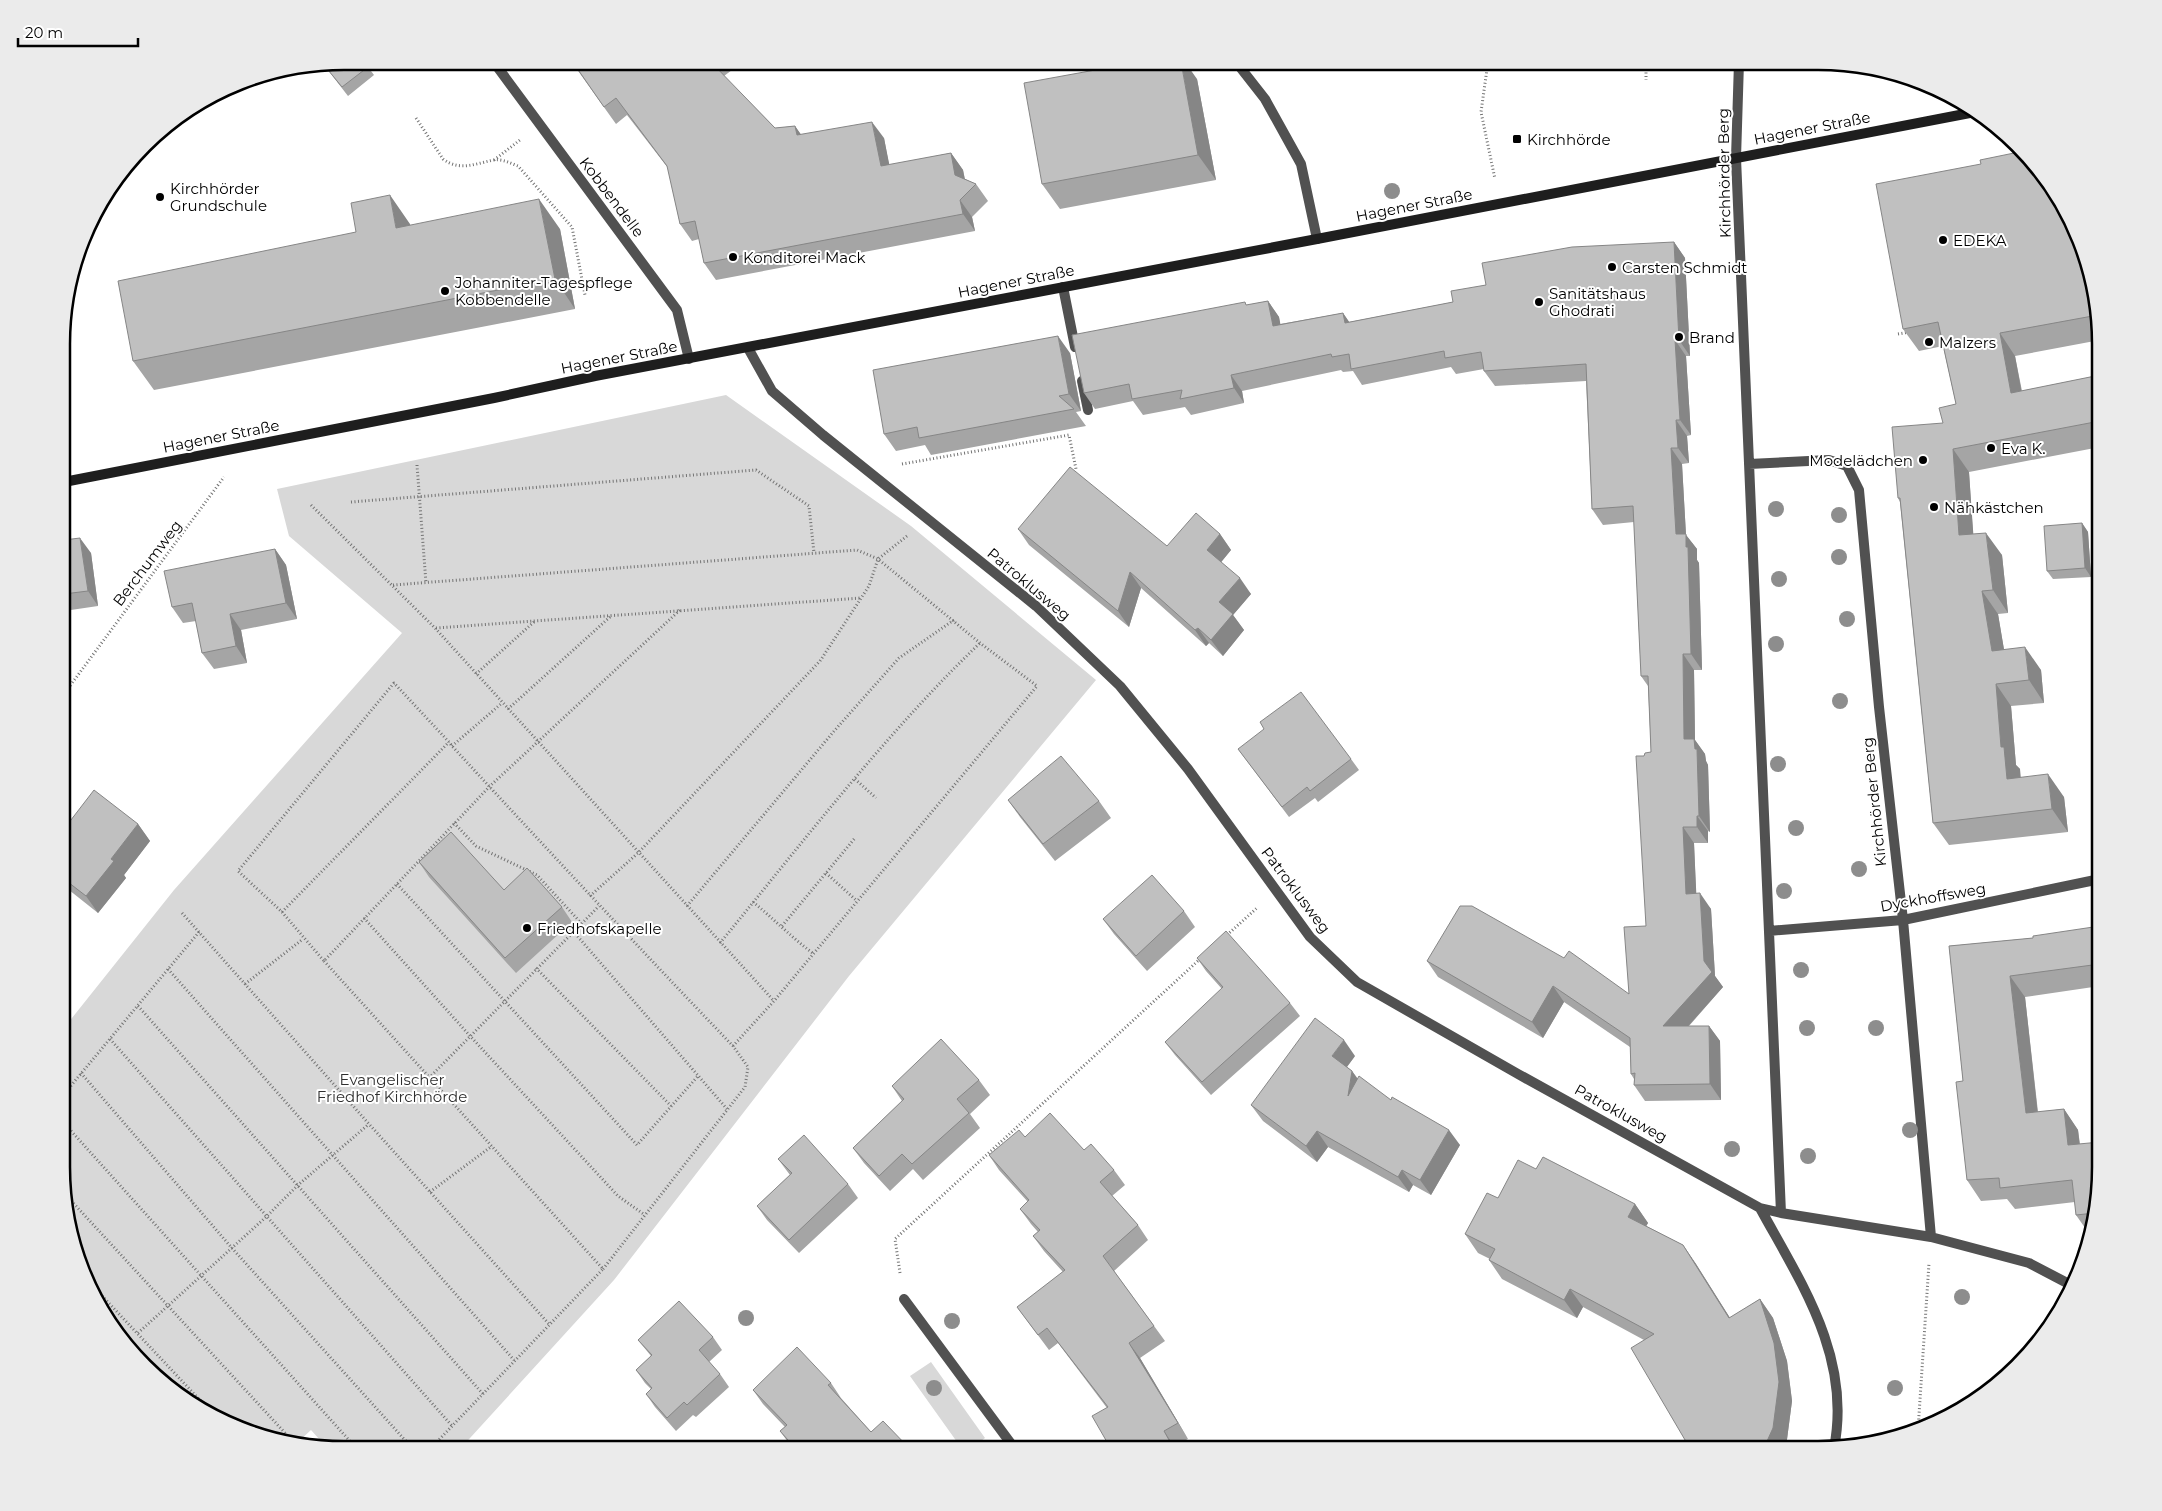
<svg xmlns="http://www.w3.org/2000/svg" width="2162" height="1511" viewBox="0 0 2162 1511" font-family="Montserrat,sans-serif">
<rect width="100%" height="100%" fill="#fff"/>
<path fill="#d8d8d8" d="M726,395L911,526L1096,680L849,976L614,1280L460,1449H328L311,1430L297,1443L253,1435L172,1391L99,1308L64,1203V1028L174,890L402,633L289,536L277,489Z
M931,1362L985,1438L970,1449H962L910,1376Z"/>
<g fill="none" stroke-linecap="round" stroke-linejoin="round">
<path stroke="#737373" stroke-width="3" stroke-dasharray="1 2.5" stroke-linecap="butt" d="M1488,62L1481,112L1495,179
M1646,62V80
M416,118L443,159C460,172 477,163 494,160C503,159 510,163 518,166L572,227L585,295
M494,160L520,140
M1898,334L1910,332
M902,464L1069,435L1076,469
M417,465L426,583
M351,502L756,470L809,506L814,553
M311,505L435,628L774,1001
M393,585L857,550L878,559L980,643L1037,686L774,1001L733,1046
M436,628L861,598
M476,674L535,621
M64,694L224,477
M508,709L611,616
M452,746L502,703
M855,779L876,798
M454,823L476,846L537,875L581,923
M826,873L857,901
M397,884L637,1145L698,1076
M590,896L638,853L820,661L869,586L878,559L907,536
M753,902C774,919 792,938 814,954
M687,906L835,730L899,658L954,620
M282,912L449,742
M182,913L369,1124L549,1324
M364,918L471,1037L618,1196L645,1215
M782,926L855,838
M573,931L727,1109
M1227,935L1258,907
M720,943C804,841 885,734 980,643
M324,961L603,1269L430,1449
M536,968L671,1106
M168,969L514,1360
M245,984L303,939
M138,1006L483,1394
M110,1039L453,1427
M81,1073L231,1247L413,1449
M429,1078L599,906
M64,1094L199,932
M64,1123L357,1449
M430,1192L492,1146
M64,1193L286,1434
M603,1269L745,1087L748,1067L733,1046C638,947 545,847 452,746L449,742L394,683L238,871L282,912L324,961L490,786L680,610
M900,1273L895,1239L1200,959
M90,1283L212,1413
M138,1333L266,1217L298,1185L369,1124
M1918,1430L1929,1263"/>
<path stroke="#515151" stroke-width="10" d="M1063,287L1075,347
M1082,381L1088,410"/>
<path stroke="#515151" stroke-width="10" d="M493,61L677,310L689,359
M1236,62L1265,99L1301,164L1317,239
M1739,62L1736,158L1781,1213
M748,348L772,391L823,435L1036,606L1120,686L1188,769L1310,937L1357,982L1518,1074L1760,1208L1781,1213L1931,1237L2029,1263L2071,1285
M1749,464L1829,460L1847,466L1859,490L1879,707L1903,920L1931,1237
M1769,931L1903,920L2100,879
M1760,1208C1801,1283 1852,1357 1834,1448
M904,1299L1015,1449"/>
<path stroke="#1e1e1e" stroke-width="10" d="M64,482L494,398L595,376L1317,239L1975,112"/>
</g>
<g fill="#8d8d8d">
<circle cx="1392" cy="191" r="8"/>
<circle cx="1776" cy="509" r="8"/>
<circle cx="1839" cy="515" r="8"/>
<circle cx="1839" cy="557" r="8"/>
<circle cx="1779" cy="579" r="8"/>
<circle cx="1847" cy="619" r="8"/>
<circle cx="1776" cy="644" r="8"/>
<circle cx="1840" cy="701" r="8"/>
<circle cx="1778" cy="764" r="8"/>
<circle cx="1796" cy="828" r="8"/>
<circle cx="1859" cy="869" r="8"/>
<circle cx="1784" cy="891" r="8"/>
<circle cx="1801" cy="970" r="8"/>
<circle cx="1807" cy="1028" r="8"/>
<circle cx="1876" cy="1028" r="8"/>
<circle cx="1910" cy="1130" r="8"/>
<circle cx="1732" cy="1149" r="8"/>
<circle cx="1808" cy="1156" r="8"/>
<circle cx="1962" cy="1297" r="8"/>
<circle cx="746" cy="1318" r="8"/>
<circle cx="952" cy="1321" r="8"/>
<circle cx="934" cy="1388" r="8"/>
<circle cx="1895" cy="1388" r="8"/>
</g>
<path fill="#a5a5a5" d="M571,61H744L724,76L775,128L795,126L801,135L884,138L889,165L951,153L963,170L965,179L976,184L988,201L972,217L975,231L716,280L704,263L699,239L692,241L680,224L668,168L627,115L616,124Z
M1389,62H1441L1394,69Z
M324,65L368,67L374,75L348,96Z
M1197,79L1216,180L1060,209L1042,184Z
M410,225L560,229L575,309L154,390L133,361Z
M1674,242L1685,258L1690,356H1686L1691,435L1687,436L1689,463L1682,464L1686,535L1697,549V560L1699,563L1702,670H1694L1695,740L1705,754L1706,761L1708,765L1710,832L1708,831V843H1694L1696,893L1711,909L1715,976L1723,987L1689,1026H1709L1720,1041L1721,1100L1645,1101L1634,1085V1079L1631,1074L1630,1047L1564,1002L1543,1038L1438,977L1427,961L1564,958L1629,994L1646,926L1644,756L1651,752L1648,686L1641,676L1634,522L1603,525L1592,509L1586,381L1495,386L1484,371V369L1456,374L1451,367L1362,385L1353,371L1343,372L1341,370L1242,391L1244,403L1191,415L1185,407L1143,415L1133,401L1095,409L1084,393L1247,305L1268,301L1279,317L1280,324L1343,313L1349,322L1453,302L1486,285Z
M2091,271L2100,326V340L2015,356L2022,391L2100,375V447L1969,472L1973,534L2002,555L2008,613L1998,614L2004,650L2041,670L2044,703L2011,706L2016,765L2020,769V777L2064,797L2068,832L1949,845L1933,823L1900,502L1898,498L1943,423L1956,404L1943,346L1919,351L1903,329Z
M1070,353L1081,411L1076,412L1086,426L931,455L925,445L896,451L884,434Z
M2082,523L2088,532L2091,577L2053,579L2047,571Z
M1018,529L1167,546L1220,534L1231,550L1221,562L1251,594L1233,615L1244,630L1223,656L1209,643L1206,646L1141,588L1129,627L1029,545Z
M64,540L91,553L98,606L64,611Z
M275,549L286,565L297,619L241,630L247,663L214,669L202,653L196,621L183,623L172,607Z
M1238,749L1351,759L1359,770L1318,802L1315,798L1289,817Z
M1008,800L1099,801L1111,818L1055,861L1020,817Z
M138,824L150,841L124,875L126,878L98,913L64,886V829Z
M419,862L504,890L562,907L572,922L516,973L429,877Z
M1184,911L1195,927L1147,971L1114,934L1103,919Z
M2100,926V986L2025,997L2038,1112L2064,1109L2078,1130L2080,1144L2100,1185L2090,1235L2076,1215L2075,1202L2015,1209L2007,1199L1981,1201L1967,1180L1963,1081L1949,946L2033,938Z
M1197,958L1290,1003L1300,1016L1211,1095L1175,1055L1165,1042L1222,989L1206,971Z
M1355,1056L1347,1067L1352,1071L1358,1079L1460,1145L1431,1195L1413,1185L1409,1192L1328,1147L1317,1162L1263,1121L1251,1105Z
M979,1080L990,1095L970,1114L980,1128L923,1180L913,1169L890,1191L864,1163L853,1148L902,1101L892,1086Z
M1025,1137L1084,1150L1114,1170L1125,1185L1112,1196L1138,1225L1148,1240L1114,1271L1165,1341L1140,1358L1188,1439L1174,1446L1176,1449H1111L1107,1408L1058,1343L1049,1350L1017,1307L1063,1272L1044,1251L1033,1236L1038,1232L1031,1224L1020,1209L1028,1202L999,1170L989,1155Z
M778,1159L848,1184L858,1198L799,1253L767,1220L757,1206L790,1175Z
M1498,1198L1635,1204L1648,1223L1646,1226L1683,1245L1696,1264L1730,1318L1760,1299L1773,1318L1787,1361L1792,1401L1786,1447L1784,1450H1681L1688,1445L1644,1340L1583,1307L1577,1318L1502,1279L1489,1260L1490,1259L1478,1253L1465,1234Z
M713,1337L722,1350L709,1362L720,1374L729,1387L696,1417L693,1415L676,1431L655,1407L646,1394L651,1389L645,1383L636,1370L651,1356L638,1340Z
M831,1383L841,1398L871,1432L910,1449H793L780,1431L785,1427L763,1404L753,1390Z"/>
<path fill="#868686" d="M1181,62H1185L1197,79L1216,180L1198,155Z
M872,122L884,138L893,183L881,166Z
M795,126L807,143L797,135Z
M951,153L963,170L967,192L955,175Z
M390,195L410,224L417,257L396,228Z
M539,199L560,229L575,309L555,279Z
M960,200L972,217L975,231L963,214Z
M1674,242L1685,258L1690,356L1679,340Z
M1268,301L1279,317L1284,342L1273,326Z
M1343,313L1354,329L1345,323Z
M2000,333L2015,356L2026,416L2011,393Z
M1058,336L1070,353L1081,411L1069,394Z
M1675,340L1686,356L1691,435L1680,420Z
M1231,375L1242,391L1244,403L1234,388Z
M1676,420L1687,436L1689,463L1678,448Z
M1671,448L1682,464L1686,535L1697,549V560L1699,563L1702,670L1691,654L1676,534Z
M1953,449L1969,472L1975,558L1959,535Z
M2082,523L2088,532L2091,577L2085,568Z
M1986,533L2002,555L2008,613L1993,590Z
M1220,534L1231,550L1218,566L1207,550Z
M80,538L91,553L98,606L88,591Z
M275,549L286,565L297,619L286,603Z
M1130,572L1141,588L1129,627L1118,611Z
M1240,578L1251,594L1233,615L1244,630L1223,656L1211,640L1219,602Z
M1982,591L1998,614L2008,673L1992,651Z
M230,614L241,630L247,663L236,646Z
M1198,628L1209,643L1206,646L1195,630Z
M2025,647L2041,670L2044,703L2029,680Z
M1683,654L1694,670L1695,740L1705,754L1706,761L1708,765L1710,832L1699,816L1684,739Z
M1996,684L2011,706L2016,765L2020,769L2023,801L2007,779L2001,747Z
M2048,774L2064,797L2068,832L2052,809Z
M1697,816L1708,831V843L1697,827Z
M138,824L150,841L124,875L126,878L98,913L86,896L111,859Z
M1683,827L1694,843L1697,909L1686,894Z
M1700,893L1711,909L1715,976L1723,987L1674,1042L1663,1026L1704,961Z
M2010,976L2025,997L2040,1134L2026,1113Z
M1553,986L1564,1002L1543,1038L1532,1022Z
M1709,1026L1720,1041L1721,1100L1710,1084Z
M1344,1040L1355,1056L1343,1072L1332,1056Z
M1352,1071L1363,1087L1348,1096Z
M2064,1109L2078,1130L2082,1166L2068,1145Z
M1449,1130L1460,1145L1431,1195L1420,1180Z
M1317,1131L1328,1147L1317,1162L1306,1146Z
M1402,1170L1413,1185L1409,1192L1398,1177Z
M1635,1204L1648,1223L1641,1235L1628,1217Z
M1683,1245L1696,1264L1742,1337L1729,1318Z
M1570,1289L1583,1307L1577,1318L1564,1300Z
M1760,1299L1773,1318L1787,1361L1792,1401L1786,1447L1784,1450H1763Z
M1129,1343L1140,1358L1188,1439L1178,1423Z
M1164,1431L1176,1449H1174Z"/>
<path fill="#c0c0c0" stroke="#868686" d="M344,61H363L368,67L342,87L324,65Z
M572,61H710L775,128L795,126L797,135L872,122L881,166L951,153L955,175L976,184L960,200L963,214L704,263L695,221L680,224L667,166L616,98L604,107Z
M1139,62H1181L1198,155L1042,184L1024,83Z
M2019,152L2063,203L2091,271L2098,315L2000,333L2011,393L2100,375V421L1953,449L1959,535L1986,533L1993,590L1982,591L1992,651L2025,647L2029,680L1996,684L2001,747H2004L2007,779L2048,774L2052,809L1933,823L1900,498H1898L1892,427L1943,423L1939,408L1956,404L1938,322L1903,329L1876,184L1981,164L1980,160Z
M390,195L396,228L539,199L555,279L133,361L118,281L356,232L351,203Z
M1674,242L1679,340H1675L1680,420H1676L1678,448H1671L1676,534H1686V547H1688L1691,654H1683L1684,739H1694L1695,749H1697L1699,816H1697V827H1683L1686,894L1700,893L1704,961L1712,972L1663,1026H1709L1710,1084L1634,1085L1635,1073L1631,1074L1630,1038L1553,986L1532,1022L1427,961L1460,906H1472L1564,958L1569,951L1629,994L1624,927L1646,926L1636,756H1644L1645,753L1651,752L1648,676H1641L1633,506L1592,509L1586,364L1484,371L1481,352L1445,358L1444,351L1351,369L1349,354L1332,357L1331,354L1231,375L1234,388L1180,399L1182,390L1132,399L1129,384L1084,393L1072,335L1245,302L1246,305L1268,301L1273,326L1343,313L1345,323L1453,302L1451,291L1486,285L1482,263L1572,247Z
M1058,336L1069,394L1059,396L1074,409L919,438L917,427L884,434L873,370Z
M1070,467L1167,546L1196,513L1220,534L1207,550L1240,578L1219,602L1233,614L1211,640L1198,628L1195,630L1130,572L1118,611L1018,529Z
M2082,523L2085,568L2047,571L2044,526Z
M80,538L88,591L64,594V540Z
M275,549L286,603L230,614L236,646L202,653L192,603L172,607L164,571Z
M1301,692L1351,759L1310,791L1307,787L1282,807L1238,749L1264,729L1260,722Z
M1061,756L1099,801L1043,844L1008,800Z
M94,790L138,824L111,859L114,861L86,896L64,879V829Z
M451,832L504,890L527,868L562,907L505,958L419,862Z
M1152,875L1184,911L1136,956L1103,919Z
M2100,926V964L2010,976L2026,1113L2064,1109L2068,1145L2100,1142V1185L2095,1213L2076,1215L2072,1180L2000,1188L1999,1178L1967,1180L1956,1082L1963,1081L1949,946L2033,938V936Z
M1226,931L1290,1003L1202,1082L1165,1042L1223,987L1197,958Z
M1315,1018L1344,1040L1332,1056L1352,1071L1348,1096L1359,1076L1391,1100L1392,1097L1449,1130L1420,1180L1402,1170L1398,1177L1317,1131L1306,1146L1251,1105Z
M941,1039L979,1080L957,1099L969,1113L912,1164L902,1154L879,1176L853,1148L904,1099L892,1086Z
M1050,1113L1084,1150L1091,1144L1114,1170L1100,1182L1138,1225L1103,1256L1154,1326L1129,1343L1178,1423L1164,1431L1174,1449H1111L1092,1416L1108,1407L1047,1328L1038,1335L1017,1307L1065,1270L1033,1236L1040,1230L1020,1209L1029,1200L989,1155L1019,1130L1025,1137Z
M804,1135L848,1184L789,1240L757,1206L792,1173L778,1159Z
M1543,1157L1635,1204L1628,1217L1683,1245L1729,1318L1760,1299L1774,1343L1779,1382L1773,1428L1763,1450H1681L1688,1445L1631,1348L1654,1334L1570,1289L1564,1300L1489,1260L1495,1249L1465,1234L1487,1193L1498,1198L1518,1160L1536,1169Z
M679,1301L713,1337L699,1350L720,1374L687,1405L684,1402L667,1418L646,1394L652,1388L636,1370L652,1355L638,1340Z
M797,1347L831,1383L828,1385L871,1432L883,1421L910,1449H796L780,1431L787,1425L753,1390Z"/>
<g fill="#000" stroke="#fff" stroke-width="2">
<rect x="1512" y="134" width="10" height="10" rx="2.5"/>
<circle cx="160" cy="197" r="5"/>
<circle cx="1943" cy="240" r="5"/>
<circle cx="733" cy="257" r="5"/>
<circle cx="1612" cy="267" r="5"/>
<circle cx="445" cy="291" r="5"/>
<circle cx="1539" cy="302" r="5"/>
<circle cx="1679" cy="337" r="5"/>
<circle cx="1929" cy="342" r="5"/>
<circle cx="1991" cy="448" r="5"/>
<circle cx="1923" cy="460" r="5"/>
<circle cx="1934" cy="507" r="5"/>
<circle cx="527" cy="928" r="5"/>
</g>
<g text-anchor="middle" dominant-baseline="central" stroke-width="4" stroke-linejoin="round" paint-order="stroke">
<g font-size="15" fill="#000" stroke="#fff">
<text transform="translate(1812 128) rotate(-11)">Hagener Straße</text>
<text transform="translate(1724 173) rotate(-91)">Kirchhörder Berg</text>
<text transform="translate(612 197) rotate(53)">Kobbendelle</text>
<text transform="translate(1414 205) rotate(-11)">Hagener Straße</text>
<text transform="translate(1016 281) rotate(-11)">Hagener Straße</text>
<text transform="translate(619 357) rotate(-11)">Hagener Straße</text>
<text transform="translate(221 436) rotate(-11)">Hagener Straße</text>
<text transform="translate(147 563) rotate(-53)">Berchumweg</text>
<text transform="translate(1029 584) rotate(40)">Patroklusweg</text>
<text transform="translate(1874 802) rotate(-96)">Kirchhörder Berg</text>
<text transform="translate(1296 890) rotate(53)">Patroklusweg</text>
<text transform="translate(1933 897) rotate(-10)">Dyckhoffsweg</text>
<text transform="translate(1621 1113) rotate(29)">Patroklusweg</text>
</g>
<g font-size="15" fill="#000" stroke="#fff" text-anchor="start">
<text x="1527" y="139">Kirchhörde</text>
<text x="170" y="188">Kirchhörder<tspan x="170" dy="17">Grundschule</tspan></text>
<text x="1953" y="240">EDEKA</text>
<text x="743" y="257">Konditorei Mack</text>
<text x="1622" y="267">Carsten Schmidt</text>
<text x="455" y="282">Johanniter-Tagespflege<tspan x="455" dy="17">Kobbendelle</tspan></text>
<text x="1549" y="293">Sanitätshaus<tspan x="1549" dy="17">Ghodrati</tspan></text>
<text x="1689" y="337">Brand</text>
<text x="1939" y="342">Malzers</text>
<text x="2001" y="448">Eva K.</text>
<text x="1913" y="460" text-anchor="end">Modelädchen</text>
<text x="1944" y="507">Nähkästchen</text>
<text x="537" y="928">Friedhofskapelle</text>
</g>
<g font-size="15" fill="#2f2f2f" stroke="#fff">
<text x="392" y="1079">Evangelischer<tspan x="392" dy="17">Friedhof Kirchhörde</tspan></text>
</g>
</g>
<path d="M0 0H2162V1511H0ZM344 70H1818A274 274 0 0 1 2092 344V1167A274 274 0 0 1 1818 1441H344A274 274 0 0 1 70 1167V344A274 274 0 0 1 344 70Z" fill="#ebebeb" fill-rule="evenodd"/>
<path fill="none" stroke="#000" stroke-width="2.5" d="M344 70H1818A274 274 0 0 1 2092 344V1167A274 274 0 0 1 1818 1441H344A274 274 0 0 1 70 1167V344A274 274 0 0 1 344 70Z"/>
<path d="M18 38v8h120v-8" fill="none" stroke="#000000" stroke-width="2.5"/>
<text x="25" y="38" font-size="15" fill="#000000" stroke="#ffffff" stroke-width="4" paint-order="stroke">20 m</text>
</svg>
